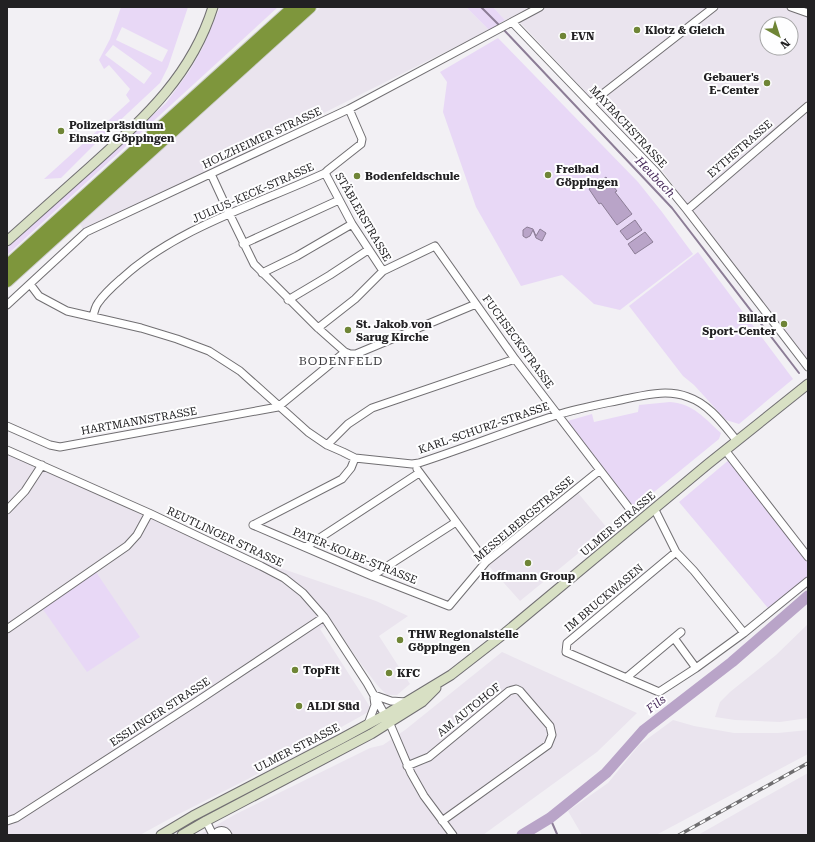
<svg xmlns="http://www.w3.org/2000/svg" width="815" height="842" viewBox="0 0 815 842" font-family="'Roboto Serif',serif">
<rect width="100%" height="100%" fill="#f2f0f4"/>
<path fill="#eae4ee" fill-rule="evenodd" d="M321,7H466L489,30L204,173L84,231L80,224Z
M493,7H808V361L735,269L659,166L579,85L515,17L505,20ZM767,24H791V48H767Z
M7,447L151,510L260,561L376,601L408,616L379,636L410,684L397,695H387L378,686L358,660L332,621L320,629L372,710L248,779L171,818L140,835H7Z
M578,493L608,529L520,601L488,565Z
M808,624V718L780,722L735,720L715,717L720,702L730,692L776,655Z
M502,652L637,713L597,752L483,835H199L236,814L370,748L383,745L405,730Z
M673,720L694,726L734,733H778L808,730V754L656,835H582L568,811L608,783L639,745Z
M808,773V835H698L756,802Z"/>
<path fill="#e8d8f6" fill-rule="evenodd" d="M121,7H188L168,67L160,83L97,142L61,178L44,179L130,101L126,95L130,89L109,65L104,69L99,60L110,39ZM122,27L168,50L162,62L116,40ZM113,45L152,73L144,84L105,55Z
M220,7H278L7,255V248L166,103L190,70L203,47Z
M466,7H493L505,20L489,30Z
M498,38L638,182L662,212L693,254L620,310L594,304L562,275L521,286L476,207L443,112L447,82L440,72Z
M698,252L793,379L739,424L726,420L694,385L683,376L629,306Z
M670,402C694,404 704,418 721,433L719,439L632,510L564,422L592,414L594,422L638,412L639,405Z
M730,459L808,559V584L773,614L679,502Z
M96,572L140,637L87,672L42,608Z"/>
<path fill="#b9a4c8" stroke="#8c7d96" d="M606,177L617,191L615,192L632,214L617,225L601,203L599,204L589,189Z
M635,220L642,230L627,240L620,231Z
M527,227L533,229L536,236L540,229L546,233L542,241L536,238L533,230L530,236L526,238L523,236V230Z
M645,232L653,242L635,254L628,244Z"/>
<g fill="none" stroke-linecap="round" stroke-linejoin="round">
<path stroke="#8c7d96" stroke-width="2" d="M481,7L500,26
M503,29L672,208L799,373
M550,818L557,834"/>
<path stroke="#b9a4c8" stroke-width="11" d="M522,835L550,818L606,773L644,730L732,662L808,596"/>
<defs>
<path id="street" d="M791,7L808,13
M512,22L656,172L687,210L808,367
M591,103L714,7
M325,173L352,224L383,271
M211,174L229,213L254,264L318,328L345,352L350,354H356L476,304
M687,210L808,106
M243,244L339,200
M262,273L297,256L352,224
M30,284L39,296L67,311L141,328L177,339L209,351L240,371L308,432L327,445L343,452L355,458L412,464L419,463C465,448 510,430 557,415C579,408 602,404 625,399C646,395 667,389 688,397C709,404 723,424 737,441
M288,300L330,275L368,250
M7,305L86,232L349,109L540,7
M93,317C94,312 95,307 98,303C104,294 113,286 121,279C176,228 258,204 325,173L328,170L361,144L362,139L349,109
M318,328L355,299L383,271L435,246L515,359L629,508
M7,426L50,445L60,447L278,407L345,352
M327,445L348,424L372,408L515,359
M7,450L149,513L261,566L284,578L303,593L324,617L367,683L390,724L411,773L424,796L453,835
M725,450L808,557
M417,469L486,562
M7,510L25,491L42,465
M655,510L676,552L694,571L744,633
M253,525L372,576L449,606L486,562L600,470
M253,525L342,479L351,468L355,458
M306,547L419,473
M676,552L567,643L566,652L659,692L696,668L744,633L808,581
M372,576L456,522
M7,629L127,546L137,535L149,513
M674,638L696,668
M626,678L681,632
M374,695L391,701L406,702
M368,724L375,705L374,698
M407,766L429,757L509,691L516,689L520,691L550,726L552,735L548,745L442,821
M7,821L16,818L196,702L324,617
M206,821L213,835
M215,835C218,829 225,829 228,835"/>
<path id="secondary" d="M7,241C35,216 63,191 91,166C144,118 191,77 213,7
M161,835L193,816L341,739L385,715L451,675L505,633L708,464L808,384
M182,835L206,821L371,734L422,702L436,688"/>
<path id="highway" d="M7,266L294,7
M7,281L310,7"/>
</defs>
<use href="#street" stroke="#716f72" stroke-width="9"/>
<use href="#secondary" stroke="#716f72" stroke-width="11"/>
<use href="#highway" stroke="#cececf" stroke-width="14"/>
<use href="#street" stroke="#fff" stroke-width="7"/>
<use href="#secondary" stroke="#d8e0c4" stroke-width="9"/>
<use href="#highway" stroke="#7e963c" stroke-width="12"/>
<defs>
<path id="rail" d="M679,835L808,763"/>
</defs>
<use href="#rail" stroke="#6f6e70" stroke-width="3.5"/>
<use href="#rail" stroke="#fefeff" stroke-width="2" stroke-dasharray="6" stroke-linecap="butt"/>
</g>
<g fill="#6f8536" stroke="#fefeff" stroke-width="1.5">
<circle cx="637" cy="30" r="4"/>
<circle cx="563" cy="36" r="4"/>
<circle cx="767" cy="83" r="4"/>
<circle cx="61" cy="131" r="4"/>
<circle cx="548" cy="175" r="4"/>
<circle cx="357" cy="176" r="4"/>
<circle cx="784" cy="324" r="4"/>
<circle cx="348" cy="330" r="4"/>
<circle cx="528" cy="563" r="4"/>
<circle cx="400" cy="640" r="4"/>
<circle cx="295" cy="670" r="4"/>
<circle cx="389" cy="673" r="4"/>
<circle cx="299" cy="706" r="4"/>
</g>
<g text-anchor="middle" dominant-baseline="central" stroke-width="4" stroke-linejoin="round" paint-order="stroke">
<g font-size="11" font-weight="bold" fill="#222123" stroke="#fefeff" text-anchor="start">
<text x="645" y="30">Klotz &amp; Gleich</text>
<text x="571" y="36">EVN</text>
<text x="759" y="77" text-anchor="end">Gebauer's<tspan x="759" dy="13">E-Center</tspan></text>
<text x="69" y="125">Polizeipräsidium<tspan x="69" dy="13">Einsatz Göppingen</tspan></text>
<text x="556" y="169">Freibad<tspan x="556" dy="13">Göppingen</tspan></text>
<text x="365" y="176">Bodenfeldschule</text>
<text x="776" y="318" text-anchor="end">Billard<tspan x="776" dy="13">Sport-Center</tspan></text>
<text x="356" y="324">St. Jakob von<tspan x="356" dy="13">Sarug Kirche</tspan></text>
<text x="528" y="576" text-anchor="middle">Hoffmann Group</text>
<text x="408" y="634">THW Regionalstelle<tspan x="408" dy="13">Göppingen</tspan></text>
<text x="303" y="670">TopFit</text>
<text x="397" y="673">KFC</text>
<text x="307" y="706">ALDI Süd</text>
</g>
<g font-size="11" fill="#222123" stroke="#fefeff">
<text transform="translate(628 127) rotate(47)">MAYBACHSTRASSE</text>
<text transform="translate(262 138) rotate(-25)">HOLZHEIMER STRASSE</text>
<text transform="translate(740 149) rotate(-41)">EYTHSTRASSE</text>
<text transform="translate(253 193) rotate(-24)">JULIUS-KECK-STRASSE</text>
<text transform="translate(363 217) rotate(60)">STÄBLERSTRASSE</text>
<text transform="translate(518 342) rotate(54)">FUCHSECKSTRASSE</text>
<text transform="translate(139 421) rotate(-10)">HARTMANNSTRASSE</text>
<text transform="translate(484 428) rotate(-19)">KARL-SCHURZ-STRASSE</text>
<text transform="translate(524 519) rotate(-40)">MESSELBERGSTRASSE</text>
<text transform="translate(618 524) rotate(-40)">ULMER STRASSE</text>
<text transform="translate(225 537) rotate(25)">REUTLINGER STRASSE</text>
<text transform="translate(355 556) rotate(22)">PATER-KOLBE-STRASSE</text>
<text transform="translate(604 598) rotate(-40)">IM BRUCKWASEN</text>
<text transform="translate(469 710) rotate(-39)">AM AUTOHOF</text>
<text transform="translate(160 712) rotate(-33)">ESSLINGER STRASSE</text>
<text transform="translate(297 748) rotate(-27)">ULMER STRASSE</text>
</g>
<g font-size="12" font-style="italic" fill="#482b5b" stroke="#fefeff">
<text transform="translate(655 177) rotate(46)">Heubach</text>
<text transform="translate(656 704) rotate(-38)">Fils</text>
</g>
<g font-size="12" letter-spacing="1" fill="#3a393c" stroke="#fefeff">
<text x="341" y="361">BODENFELD</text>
</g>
</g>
<rect width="815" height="842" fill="none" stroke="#222123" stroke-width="16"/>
<g transform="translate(779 36) rotate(141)"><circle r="19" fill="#fefeff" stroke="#a6a6a7"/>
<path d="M0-3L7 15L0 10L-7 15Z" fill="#6f8536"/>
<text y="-6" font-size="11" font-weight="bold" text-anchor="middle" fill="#222123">N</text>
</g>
</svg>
